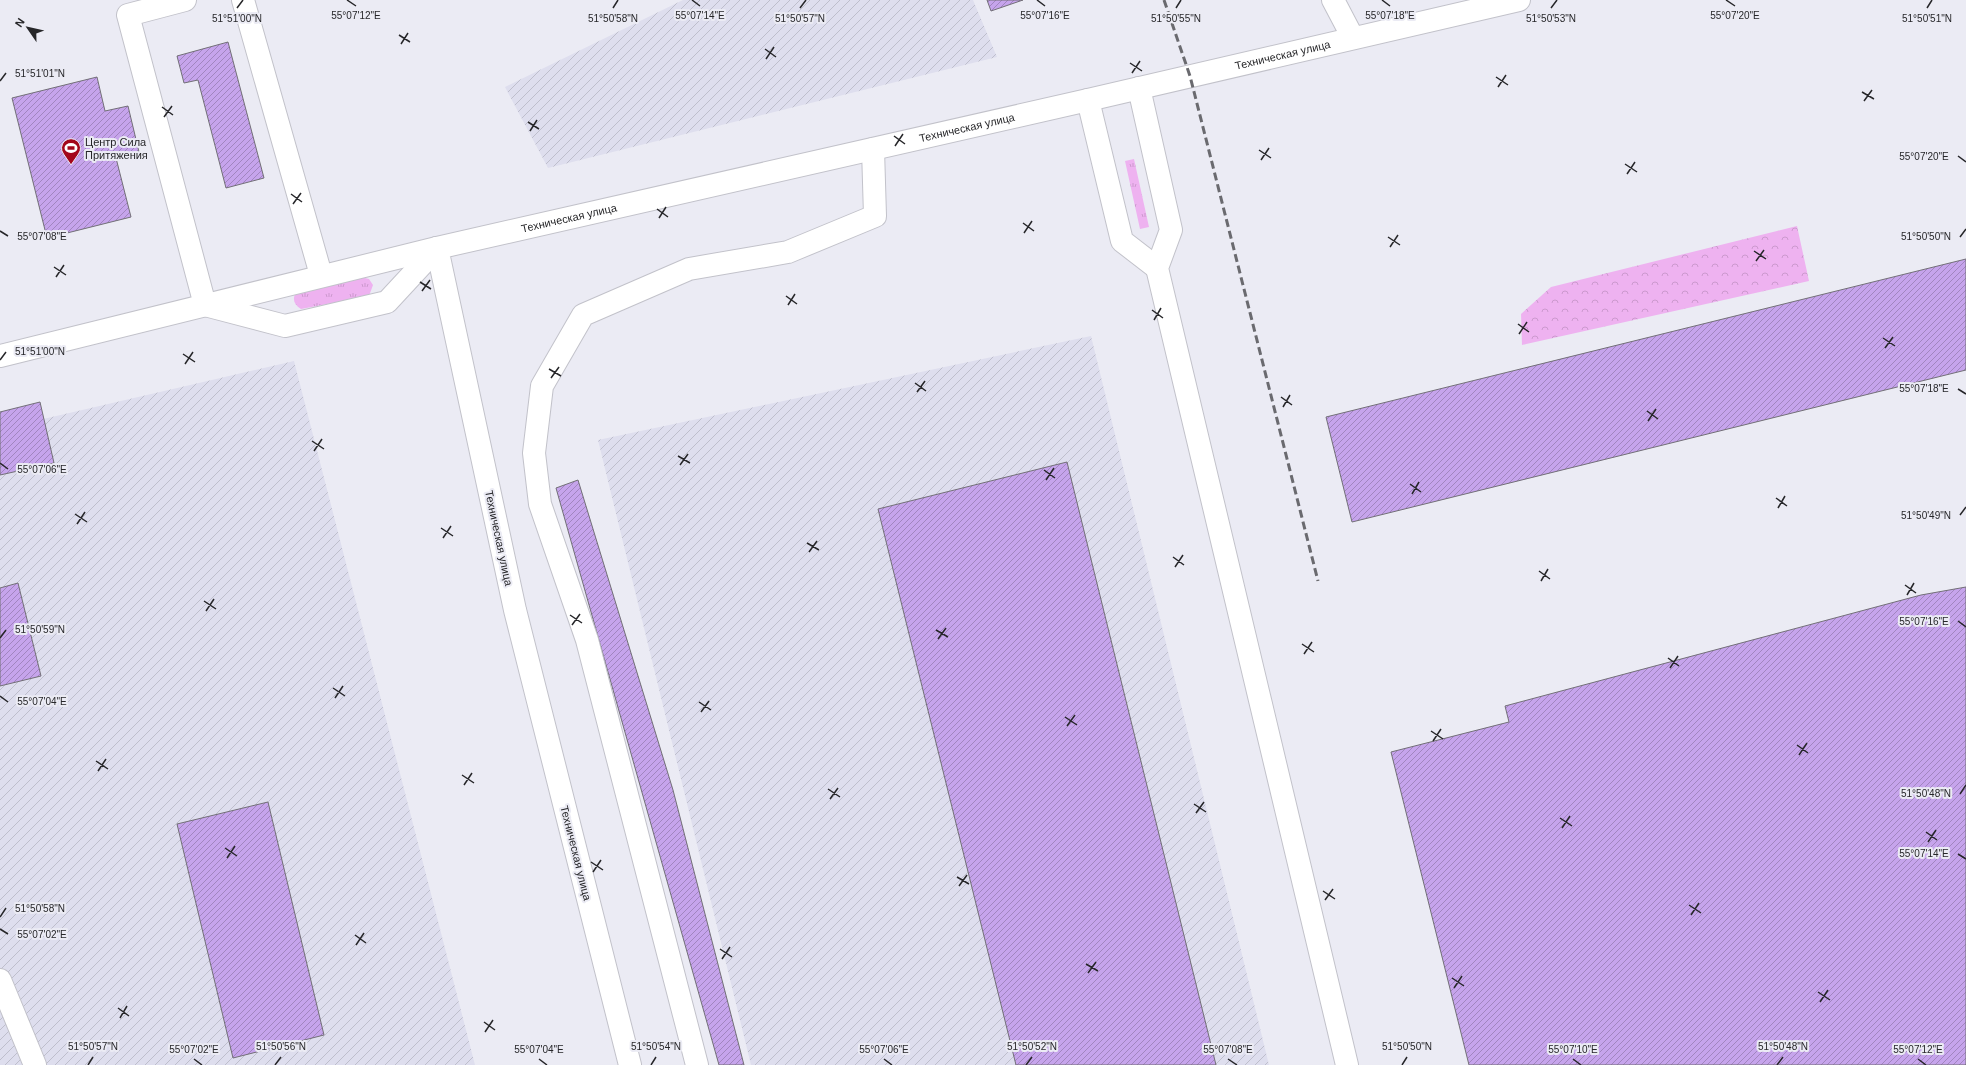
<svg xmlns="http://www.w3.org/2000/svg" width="1966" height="1065" viewBox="0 0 1966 1065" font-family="Helvetica,sans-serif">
<defs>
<pattern id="industrial-furrows" width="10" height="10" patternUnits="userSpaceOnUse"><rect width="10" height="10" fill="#dedeee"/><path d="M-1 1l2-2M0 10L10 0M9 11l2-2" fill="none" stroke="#bebecc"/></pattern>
<pattern id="grass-tufts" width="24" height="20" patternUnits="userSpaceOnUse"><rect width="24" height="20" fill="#eeb2f0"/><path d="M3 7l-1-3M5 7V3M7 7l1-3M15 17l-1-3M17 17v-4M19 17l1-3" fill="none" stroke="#cc99ce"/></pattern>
<pattern id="forest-crowns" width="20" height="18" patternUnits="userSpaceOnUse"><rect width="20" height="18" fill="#eeb2f0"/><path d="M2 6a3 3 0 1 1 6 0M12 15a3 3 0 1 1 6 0" fill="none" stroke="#cc99ce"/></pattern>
<pattern id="building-hatch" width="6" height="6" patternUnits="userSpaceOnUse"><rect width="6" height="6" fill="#c6a4ec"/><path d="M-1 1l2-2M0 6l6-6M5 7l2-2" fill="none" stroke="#a185bf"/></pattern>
</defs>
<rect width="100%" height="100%" fill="#ebebf4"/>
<path fill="url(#industrial-furrows)" d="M683,0H973L997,57L548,168L505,87Z
M1091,336L1269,1065H751L598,440Z
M294,361L475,1065H0V429Z"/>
<path fill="url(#grass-tufts)" d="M1134,159L1149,227L1140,229L1125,161Z
M361,277L369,279L373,285L369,296L301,309C293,304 292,298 297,291Z"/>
<path fill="url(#forest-crowns)" d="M1797,226L1809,281L1522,345L1521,314L1551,287Z"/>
<path fill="url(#building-hatch)" stroke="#726f77" d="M987,0H1023L991,11Z
M228,42L264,178L226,188L198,80L184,83L177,56Z
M97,77L105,111L128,106L139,152L116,158L131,217L47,238L12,98Z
M1966,259V370L1352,522L1326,417Z
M40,402L54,463L0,475V412Z
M1067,462L1216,1065H1016L878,509Z
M578,480L673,790L744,1065H719L556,488Z
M18,583L41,676L0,686V588Z
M1966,587V1065H1469L1391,752L1509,722L1505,706L1921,595Z
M268,802L324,1035L233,1058L177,824Z"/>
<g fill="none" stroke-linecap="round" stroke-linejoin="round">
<defs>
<g id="minor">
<path d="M185,0L128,15L205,305L285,326L387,302L437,248"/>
<path d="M243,0L321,275"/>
<path d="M1333,0L1353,38"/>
<path d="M1139,88L1171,230L1157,268L1347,1065"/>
<path d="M1088,100L1122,241L1157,268"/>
<path d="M0,356L437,248"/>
<path d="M0,980L35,1065"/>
<path id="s1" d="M630,1065L515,610L437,248L1088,100L1519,0"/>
<path d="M697,1065L587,640L540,504L534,453L542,386L583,315L689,269L788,252L875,216L873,149"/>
</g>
</defs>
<use href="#minor" stroke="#c2c2ca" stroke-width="24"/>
<use href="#minor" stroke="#fff" stroke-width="22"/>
<path stroke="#6a6a6f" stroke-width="3" stroke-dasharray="8 4" stroke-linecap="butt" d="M1164,0L1190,76L1318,581"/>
</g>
<path fill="none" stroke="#262629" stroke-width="1.5" d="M347,0L356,6M692,0L700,6M1037,0L1045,6M1382,0L1390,6M1726,0L1735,6M237,8L243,0M613,8L618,0M800,8L806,0M1176,8L1181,0M1551,8L1557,0M1927,8L1932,0M399,35L410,42M401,44L408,33M765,49L776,57M766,59L774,47M1130,63L1142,71M1132,73L1140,61M1496,77L1508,85M0,81L6,73M1498,87L1506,75M1862,92L1874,99M1864,101L1872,90M162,107L173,115M164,117L172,106M528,122L539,129M530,131L537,120M894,136L905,144M895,146L903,134M1259,150L1271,158M1958,156L1966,162M1261,160L1269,148M1625,164L1637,172M1627,174L1635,162M291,194L302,202M293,204L301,193M657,209L668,217M659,218L666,207M1023,223L1034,231M0,231L8,236M1024,233L1032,221M1388,237L1400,245M1960,237L1966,229M1390,247L1398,235M1754,251L1766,259M1756,261L1764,250M54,267L66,275M56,277L64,265M420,282L431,289M422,291L430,280M786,296L797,304M788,305L795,294M1152,310L1163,318M1154,320L1161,308M1518,324L1529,332M1519,334L1527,322M1883,338L1895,346M1885,348L1893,337M183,354L195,362M0,360L6,352M185,364L193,352M549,369L561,376M551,378L559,367M915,383L926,391M1958,389L1966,394M917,392L925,381M1281,397L1292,405M1283,407L1290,395M1647,411L1658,419M1648,421L1656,409M312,441L324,449M314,451L322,439M678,456L690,463M0,463L8,469M680,465L688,454M1044,470L1055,478M1046,480L1054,468M1410,484L1421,492M1412,494L1419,482M1776,498L1787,506M1778,508L1785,496M75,514L87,522M1960,515L1966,507M77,524L85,512M441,528L453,536M443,538L451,526M807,543L819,550M809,552L817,541M1173,557L1184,565M1175,567L1183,555M1539,571L1550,579M1541,581L1548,569M1905,585L1916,593M1907,595L1914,583M204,601L216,609M206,611L214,599M570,615L582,623M1958,621L1966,627M572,625L580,614M936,630L948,637M0,638L6,630M938,639L946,628M1302,644L1314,652M1304,654L1312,642M1668,658L1679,666M1670,668L1678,656M333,688L345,696M0,696L8,702M335,698L343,686M699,702L711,710M701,712L709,701M1065,717L1077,725M1067,726L1075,715M1431,731L1443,739M1433,741L1441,729M1797,745L1808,753M1799,755L1807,743M96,761L108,769M98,771L106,759M462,775L474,783M464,785L472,773M828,789L840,797M1960,794L1966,785M830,799L838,788M1194,804L1206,812M1196,813L1204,802M1560,818L1572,826M1562,828L1570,816M1926,832L1937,840M1928,842L1936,830M225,848L237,856M1958,854L1966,859M227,858L235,846M591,862L603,870M593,872L601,860M957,877L969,884M959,886L967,875M1323,891L1335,899M1325,900L1333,889M1689,905L1701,913M1691,915L1699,903M0,917L6,908M0,929L8,934M355,935L366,943M356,945L364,933M720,949L732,957M722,959L730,947M1086,964L1098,971M1088,973L1096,962M1452,978L1464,986M1454,988L1462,976M1818,992L1830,1000M1820,1002L1828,990M118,1008L129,1016M120,1018L127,1006M484,1022L495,1030M485,1032L493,1020M194,1059L202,1065M539,1059L547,1065M884,1059L892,1065M1228,1059L1237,1065M1573,1059L1581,1065M1918,1059L1926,1065M88,1065L93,1057M275,1065L281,1057M651,1065L656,1057M1026,1065L1032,1057M1402,1065L1407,1057M1777,1065L1783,1057"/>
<defs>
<symbol id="stadium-pin" viewBox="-11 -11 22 30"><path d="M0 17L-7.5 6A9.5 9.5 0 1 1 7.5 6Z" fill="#a3071b" stroke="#ebebf4"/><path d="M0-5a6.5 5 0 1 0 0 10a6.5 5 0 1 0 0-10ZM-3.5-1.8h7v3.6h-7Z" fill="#fff"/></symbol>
</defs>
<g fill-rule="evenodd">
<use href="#stadium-pin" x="60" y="137" width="22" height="30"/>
</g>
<g text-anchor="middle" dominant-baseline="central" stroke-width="4" stroke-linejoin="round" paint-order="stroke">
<g font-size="11" fill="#262629" stroke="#ebebf4">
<text stroke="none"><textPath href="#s1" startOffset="1707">Техническая улица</textPath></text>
<text stroke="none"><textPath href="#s1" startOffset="1383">Техническая улица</textPath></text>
<text stroke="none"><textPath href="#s1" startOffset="975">Техническая улица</textPath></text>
<text transform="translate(499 538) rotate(78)">Техническая улица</text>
<text transform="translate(576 853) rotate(76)">Техническая улица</text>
</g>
<g font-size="11" fill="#262629" stroke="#ebebf4" text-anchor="start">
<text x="85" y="142">Центр Сила<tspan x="85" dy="13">Притяжения</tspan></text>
</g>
</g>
<g font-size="10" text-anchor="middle" fill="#262629" stroke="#ebebf4" stroke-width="4" stroke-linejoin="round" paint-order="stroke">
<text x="356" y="19">55°07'12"E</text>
<text x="700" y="19">55°07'14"E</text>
<text x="1390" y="19">55°07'18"E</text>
<text x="1735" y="19">55°07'20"E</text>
<text x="1045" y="19">55°07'16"E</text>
<text x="237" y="22">51°51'00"N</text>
<text x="613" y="22">51°50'58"N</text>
<text x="800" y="22">51°50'57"N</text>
<text x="1176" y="22">51°50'55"N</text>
<text x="1551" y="22">51°50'53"N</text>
<text x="1927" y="22">51°50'51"N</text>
<text x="40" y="77">51°51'01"N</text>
<text x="1924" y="160">55°07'20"E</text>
<text x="42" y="240">55°07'08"E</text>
<text x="1926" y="240">51°50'50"N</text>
<text x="40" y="355">51°51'00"N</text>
<text x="1924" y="392">55°07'18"E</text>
<text x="42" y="473">55°07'06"E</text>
<text x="1926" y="519">51°50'49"N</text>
<text x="1924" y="625">55°07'16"E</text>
<text x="40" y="633">51°50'59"N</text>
<text x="42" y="705">55°07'04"E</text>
<text x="1926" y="797">51°50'48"N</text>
<text x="1924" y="857">55°07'14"E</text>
<text x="40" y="912">51°50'58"N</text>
<text x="42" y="938">55°07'02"E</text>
<text x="93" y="1050">51°50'57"N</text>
<text x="281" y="1050">51°50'56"N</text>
<text x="656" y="1050">51°50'54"N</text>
<text x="1032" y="1050">51°50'52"N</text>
<text x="1407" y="1050">51°50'50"N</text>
<text x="1783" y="1050">51°50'48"N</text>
<text x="194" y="1053">55°07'02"E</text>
<text x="539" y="1053">55°07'04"E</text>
<text x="884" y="1053">55°07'06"E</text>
<text x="1228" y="1053">55°07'08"E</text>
<text x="1573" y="1053">55°07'10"E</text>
<text x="1918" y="1053">55°07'12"E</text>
</g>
<g transform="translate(28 28) rotate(304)" stroke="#ebebf4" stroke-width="3" paint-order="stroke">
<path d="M0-3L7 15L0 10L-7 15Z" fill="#262629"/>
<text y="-6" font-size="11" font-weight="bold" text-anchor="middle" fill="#262629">N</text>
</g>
</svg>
